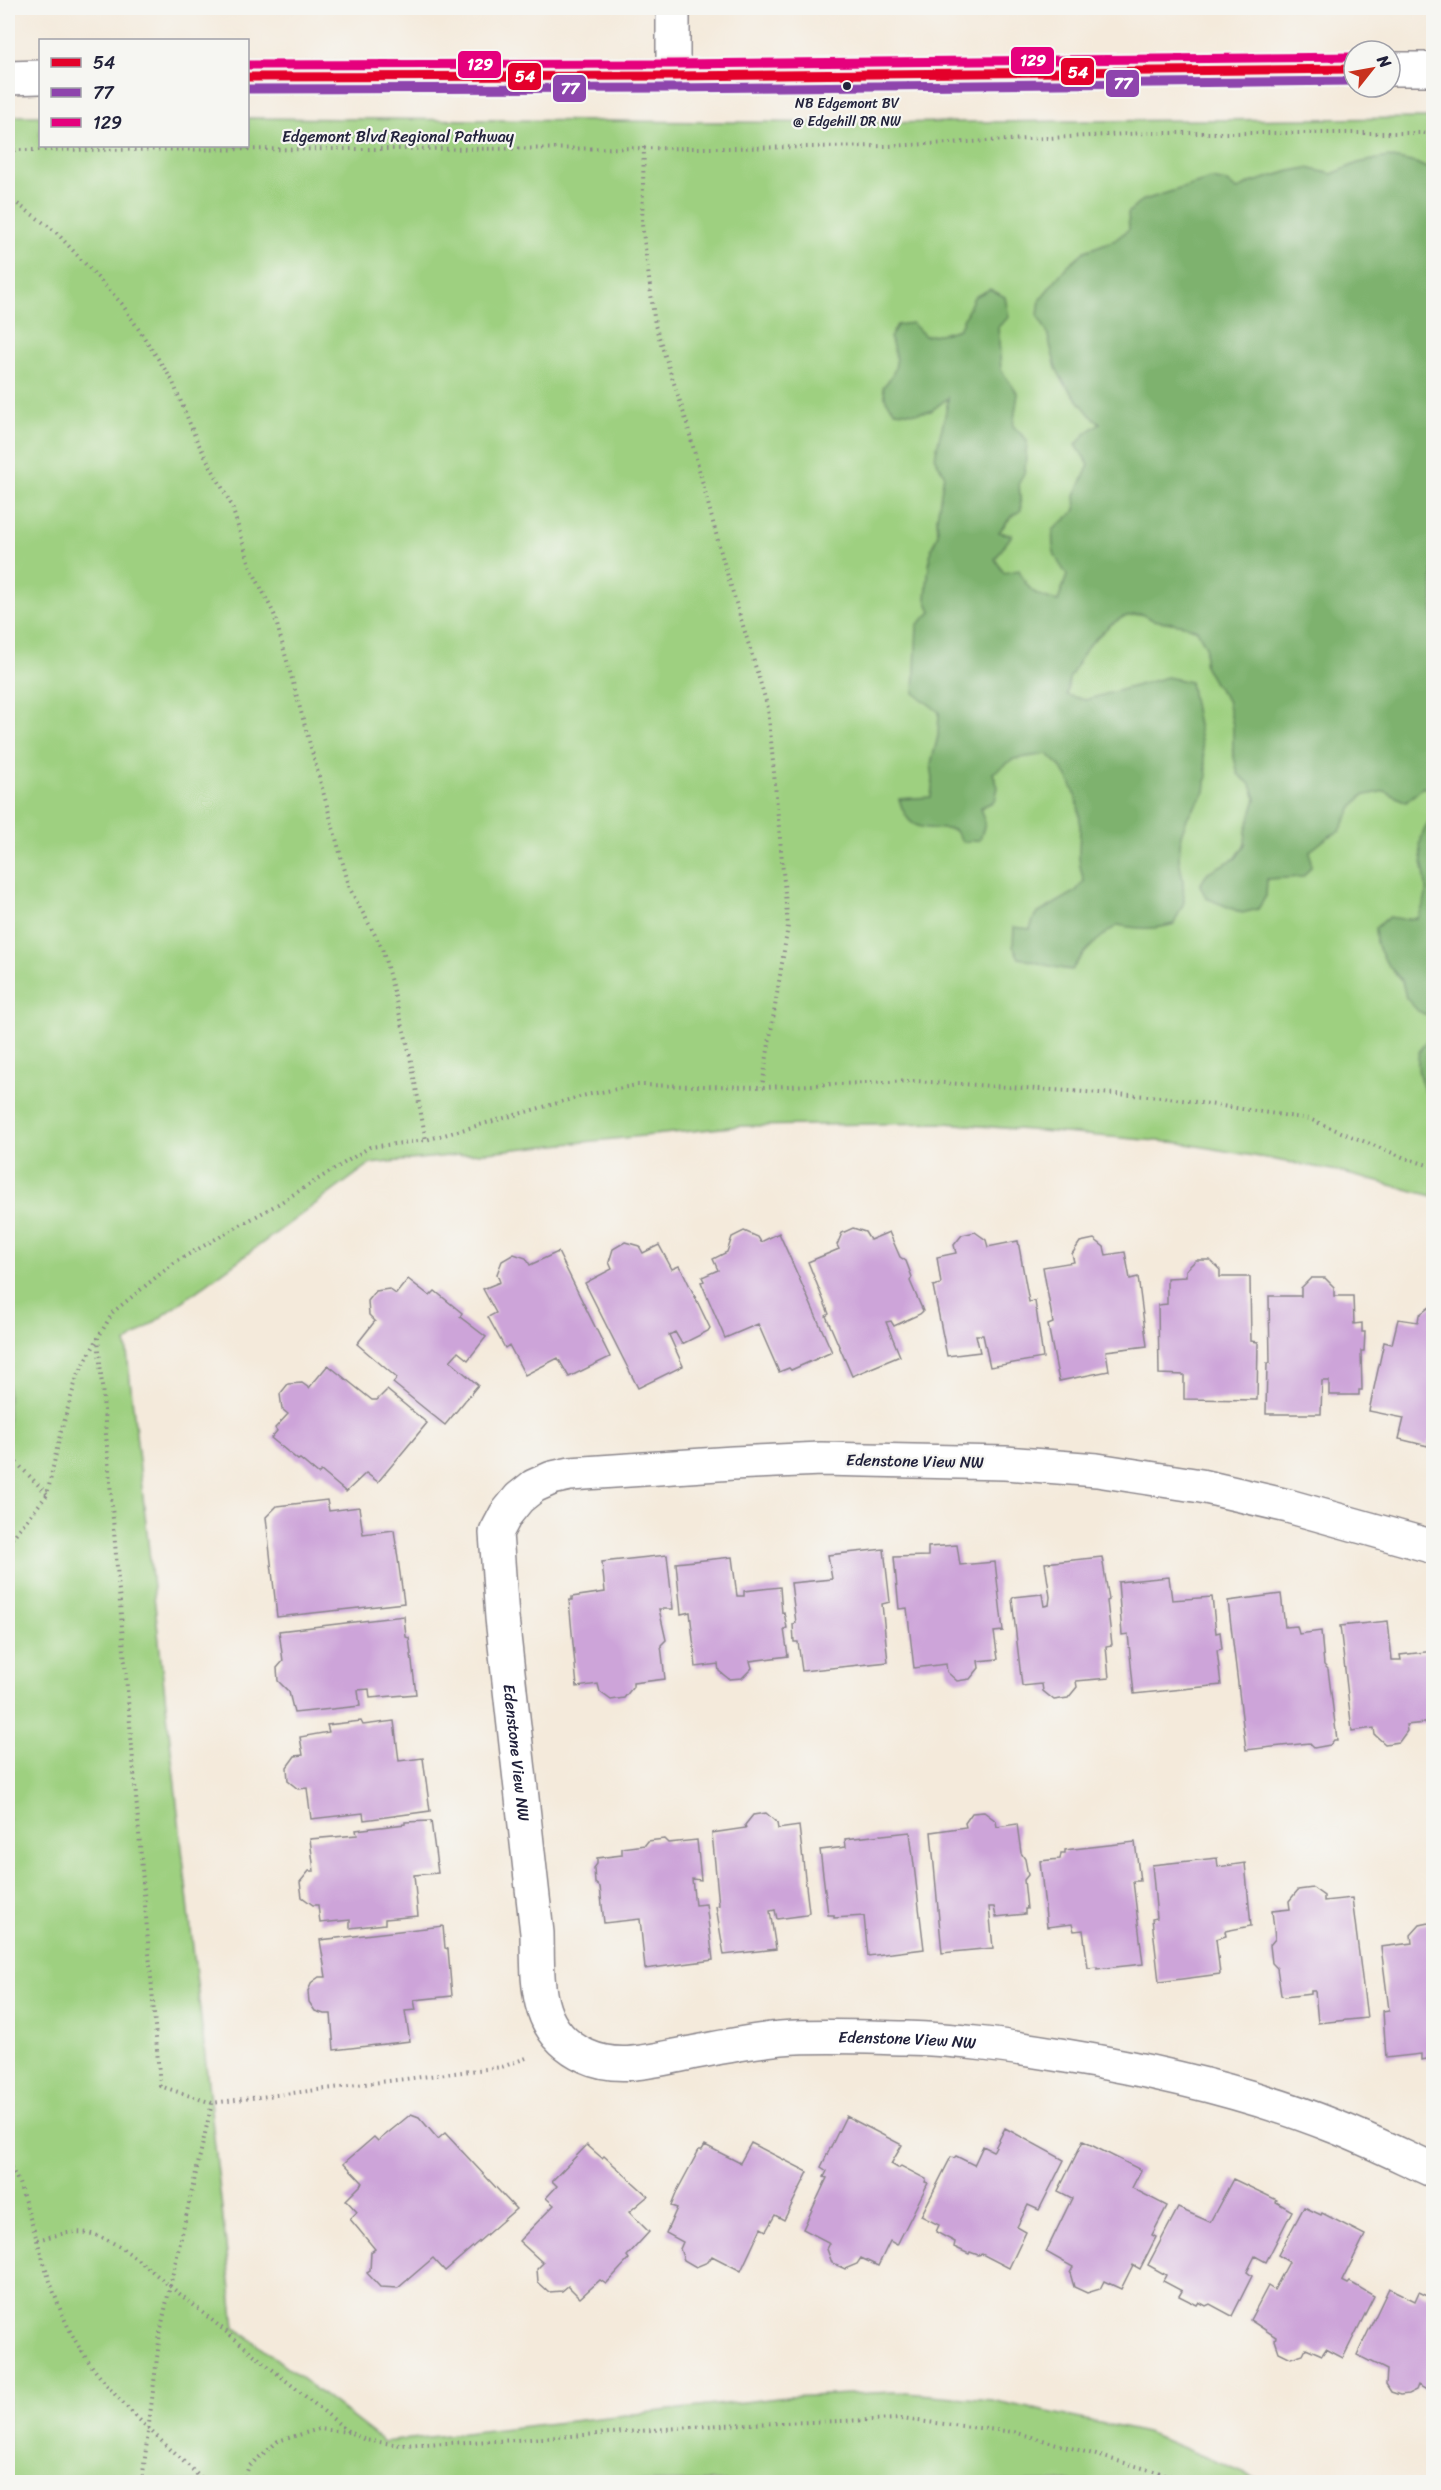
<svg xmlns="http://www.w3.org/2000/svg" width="1441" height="2490" viewBox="0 0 1441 2490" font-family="Sriracha,sans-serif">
<rect width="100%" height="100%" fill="#f6f6f2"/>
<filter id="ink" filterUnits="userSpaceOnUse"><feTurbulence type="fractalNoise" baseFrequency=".0167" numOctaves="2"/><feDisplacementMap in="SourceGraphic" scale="12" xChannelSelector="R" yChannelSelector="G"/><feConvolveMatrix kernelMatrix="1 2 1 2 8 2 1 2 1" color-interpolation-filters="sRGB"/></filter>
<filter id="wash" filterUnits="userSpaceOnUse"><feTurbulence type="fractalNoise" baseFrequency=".008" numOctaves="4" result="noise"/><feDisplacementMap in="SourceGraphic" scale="24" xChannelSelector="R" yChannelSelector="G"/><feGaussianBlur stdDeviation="1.35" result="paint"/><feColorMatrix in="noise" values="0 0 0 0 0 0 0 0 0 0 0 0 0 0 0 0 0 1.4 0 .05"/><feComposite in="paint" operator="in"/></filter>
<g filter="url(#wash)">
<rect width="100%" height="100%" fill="#f4eadb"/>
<path fill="#9ed080" stroke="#60795e" stroke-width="1.5" d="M8,116H40V146H248V118L853,123L1433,118V1196L1332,1170L1181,1143L945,1123L741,1126L370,1164L126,1343L235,2327L384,2442L787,2397L894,2392L991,2400L1147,2433L1265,2482H8Z"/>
<path fill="#7eb26e" stroke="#506a54" stroke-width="1.5" d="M1388,157L1416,163L1433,171V791L1423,787L1406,802L1385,791L1362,796L1352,808L1340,831L1328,837L1310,851L1311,867L1303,877L1267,879L1266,896L1258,909L1242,913L1206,898L1200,885L1208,872L1236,858L1245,844L1246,830L1256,799L1251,785L1238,774L1233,753V725L1227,700L1214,683L1204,665L1206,647L1197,630L1184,625L1153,620L1141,614L1123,617L1110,625L1088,646L1069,679L1067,695L1085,700L1167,677L1190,682L1207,774L1205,792L1188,816L1181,835L1179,859L1183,880L1184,902L1174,924C1154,930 1138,929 1118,925C1099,938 1084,950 1072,970C1051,968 1038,962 1019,958L1013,946L1014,927L1030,929L1035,915L1075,892L1084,881C1076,859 1080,847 1080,825C1080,798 1068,770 1047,754L1014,759L993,773L998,787L995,801L980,808L985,823L980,840L963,842L954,830C922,826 909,834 899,799L931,797L933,779L931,764L938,736L939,712L914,693L917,625L931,612L926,599L928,574L931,550L938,534L937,518L944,474L935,458C938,437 946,420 948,398L931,411L916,413L895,411L886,400L883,387C900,369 898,360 890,338L897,325L912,323L925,336L945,333L959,329L974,297L990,289L1005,297L1009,317L998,327L1001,370L1018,394L1013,426L1027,440L1025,471L1019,483L1021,510L1010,518L999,532L1012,535L995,559L1004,573L1019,570C1029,593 1035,595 1058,601L1067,575C1055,558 1051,552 1053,530L1076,510L1075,496L1089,465L1076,445L1086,433L1100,423L1090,415L1064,383L1056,368L1047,332L1038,316L1040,299L1067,266L1085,251L1115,240L1129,229L1128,213L1141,201L1211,179L1227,182L1237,190L1250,183L1290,171L1307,168L1332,174L1358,163Z
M1433,817V1018L1418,1011L1406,998L1402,981L1387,964L1376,943L1375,928L1389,917L1402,919L1418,918C1421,911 1425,902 1426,895C1428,864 1408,845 1433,817Z
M1433,1039H1434L1433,1101C1422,1093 1415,1067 1419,1053C1420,1049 1424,1044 1426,1040Z"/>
<g id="blocks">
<path fill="#cda4d9" d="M853,1228L865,1232L870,1240L889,1232L900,1257L906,1261L912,1277L910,1281L923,1311L920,1314L894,1326L891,1321L886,1322L900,1356L852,1376L826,1316L829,1314L808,1262L839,1249L837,1245L842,1233Z
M744,1231L758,1237L761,1242L779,1233L832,1352L791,1370L789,1368L779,1372L758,1324L725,1338L701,1282L704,1281L702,1277L718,1270L713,1259L727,1252L732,1237Z
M975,1232L986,1240L988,1247L1018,1241L1029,1302L1035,1301L1043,1358L990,1367L983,1335H976L980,1352L947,1356L933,1286L941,1284L937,1257L956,1253L954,1245L962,1235Z
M1094,1239L1104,1247L1106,1255L1125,1252L1130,1279L1138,1277L1147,1346L1106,1351L1109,1371L1059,1381L1048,1325L1053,1323L1043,1267L1074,1262L1072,1254L1080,1242Z
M625,1242L639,1246L643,1253L659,1245L672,1269L679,1266L683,1272L710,1328L708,1331L682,1344L675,1332L669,1335L683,1366L638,1388L585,1283L612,1269L609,1262L613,1249Z
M558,1252L610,1357L569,1377L558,1358L525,1375L509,1345L505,1348L488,1317L496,1313L483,1289L500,1282L497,1274L502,1261L514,1254L526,1258L530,1265Z
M1196,1260H1210L1220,1270V1277H1250L1251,1341L1258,1342L1257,1400L1184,1399V1375L1159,1374L1158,1305L1167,1304V1278L1186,1277V1270Z
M1311,1278H1325L1334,1287V1296H1353L1354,1324L1362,1323V1332H1365L1364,1351H1361L1362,1390H1359V1395H1329V1381H1322L1321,1414H1266L1267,1363H1270L1269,1296H1301V1288Z
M408,1279L430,1296L435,1291L462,1313L460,1317L486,1337L468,1360L458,1352L450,1361L478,1385L445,1425L393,1383L397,1378L357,1344L375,1321L369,1315L368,1301L376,1291L389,1289L396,1294Z
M1431,1306L1434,1307V1441L1429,1440L1428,1446L1399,1439L1404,1418L1369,1411L1384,1342L1392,1344L1398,1319L1418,1322L1419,1315Z
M328,1365L372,1400H377L387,1390L427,1423L378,1482L366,1473L346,1492L321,1471L318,1474L300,1459L298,1460L271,1438L277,1431L275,1428L288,1414L282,1409L280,1394L288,1384L302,1383L309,1388Z
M327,1500L329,1511L359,1507L363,1534L394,1530L404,1603L277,1617L266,1517L277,1506Z
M957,1545L960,1565L995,1562L1003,1631L994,1632L998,1659L978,1661L979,1668L970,1679L957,1681L947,1672L946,1664L914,1668L907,1608L899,1609L894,1557L928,1556V1547Z
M884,1549L890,1602L882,1604L888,1662L802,1671L798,1642H794L793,1624L796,1623L791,1583L832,1579L828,1555Z
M667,1555L673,1609H659L666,1640L661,1645L665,1679L633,1683V1687L624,1698L611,1700L600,1692L598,1684L577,1687L569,1600H572V1597L605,1592L602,1562Z
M732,1557L737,1596H744V1591L780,1587L782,1613L784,1612L787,1628L784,1629L788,1656L750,1661L752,1668L742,1678L729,1679L719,1671L718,1664L696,1667L690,1612L681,1614L676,1563Z
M1102,1557L1109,1600L1107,1601L1112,1645L1106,1646L1109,1678L1076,1681L1077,1687L1068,1698L1054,1700L1043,1691L1042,1684L1022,1686L1012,1599L1014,1597L1042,1594L1044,1606L1049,1605L1050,1597L1045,1563Z
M1169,1577L1172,1600L1212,1597L1216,1633L1220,1632L1222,1649L1217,1650L1221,1685L1134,1694L1128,1634L1122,1635L1118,1582Z
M1281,1594L1285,1627L1297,1626L1299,1634L1321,1631L1324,1665L1328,1669L1337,1740H1334L1330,1745L1314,1748L1309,1743L1246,1750L1228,1601Z
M404,1616L406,1637L409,1638L416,1694L370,1698L369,1689L358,1690L360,1706L294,1713L289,1692L278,1681L277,1668L283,1661L279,1631Z
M1388,1621L1392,1660H1401L1400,1655L1434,1651V1722L1406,1725L1407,1731L1399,1742L1385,1744L1375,1735L1374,1728L1352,1731L1340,1626Z
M361,1721L363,1725L394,1721L399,1761L423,1758L430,1811L364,1820L363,1813L311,1819L307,1788L298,1789L288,1781L287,1767L295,1756L303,1755L300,1737L329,1732L327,1725Z
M984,1812L996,1821L997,1827L1017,1824L1021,1853L1025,1859L1028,1875L1024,1880L1027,1909H1025V1914L996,1917L994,1907H989L993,1948L942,1953L931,1832L966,1827L965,1823L972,1813Z
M766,1813L777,1823L778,1829L799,1826L809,1912L806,1915L777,1919L775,1910L770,1911L776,1949L724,1955L716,1906L719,1905L712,1833L746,1828L745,1825L753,1815Z
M431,1821L438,1873L414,1875L418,1916L385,1919V1924L350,1928V1920L320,1923L318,1905H313L302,1897L300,1882L309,1871H314L310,1839L357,1835L356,1830L405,1824V1822Z
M910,1832L924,1949L868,1956L864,1916L834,1918V1915H828L820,1850L846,1847L845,1839Z
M664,1839L668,1843L697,1840L701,1880L692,1879L695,1905L706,1904L713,1960L645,1969L640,1919L604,1923L600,1887L595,1883L594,1868L597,1864V1858L622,1855V1848L645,1845L648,1841Z
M1135,1842L1140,1881H1133L1143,1964L1097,1969V1967L1088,1968L1083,1930L1074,1931L1072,1924L1047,1927L1040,1861L1060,1859L1061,1853H1065V1850Z
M1217,1858L1218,1867L1245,1863L1251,1926L1225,1931L1226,1936L1216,1939L1220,1974L1159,1982L1152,1919L1157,1918L1152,1865Z
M1313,1888L1324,1896V1901L1352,1898L1367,2018L1318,2023L1315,1991H1311V1994L1284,1997L1281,1995L1277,1968L1272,1963L1270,1945L1275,1939L1272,1911L1290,1909L1289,1901L1298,1890Z
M1434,1922V2058L1421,2060V2054L1386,2058L1383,2011L1389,2010L1381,1947L1412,1943L1411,1935L1420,1925Z
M443,1926L445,1948L448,1949L452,1996L414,2000L416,2010L405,2011L410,2041L334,2050L331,2014H324L315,2011L309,2002L308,1991L312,1982L319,1977H326L320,1940Z
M411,2114L419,2117L438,2139L445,2133L516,2209L445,2271L433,2258L398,2288L380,2287L367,2273L370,2271L371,2252L375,2249L350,2219L357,2212L346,2200L363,2183L344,2163L374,2137L378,2141Z
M846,2116L902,2145L891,2164L898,2168L901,2166L926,2179L925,2182L928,2183L897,2245L890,2241L878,2266L861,2258L857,2264L845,2269L832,2263L827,2249L830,2243L803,2229L827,2178L824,2177L827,2171L821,2167Z
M1005,2128L1064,2160L1039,2210L1028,2205L1017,2227L1026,2232L1009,2268L982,2254L978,2255L970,2252L969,2254L954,2247L955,2242L936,2232L939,2225L921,2216L951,2157L954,2158L956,2156L974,2165L983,2146L993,2151L994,2150Z
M1083,2141L1141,2170L1132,2188L1167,2206L1152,2235L1156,2237L1140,2269L1133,2265L1121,2289L1104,2281L1100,2289L1087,2293L1074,2287L1070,2273L1073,2267L1046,2252L1072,2198L1058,2191Z
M751,2143L808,2172L784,2220L775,2215L766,2231L761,2228L741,2271L712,2256L708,2262L696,2267L684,2260L680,2249L683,2242L666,2233L677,2208L671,2206L678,2189L699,2150H702L705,2145L740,2163Z
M587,2145L602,2158L604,2156L648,2196L629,2212L649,2232L627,2256L629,2259L606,2284L600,2280L580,2298L568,2286L562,2291L549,2292L538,2282L537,2269L543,2263L519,2241L554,2205L546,2198L557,2186L552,2181Z
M1233,2179L1277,2200L1276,2202L1292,2211L1266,2262L1255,2256L1247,2272L1252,2276L1232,2316L1210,2304L1206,2306L1199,2302L1197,2305L1179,2296L1182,2291L1163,2281L1166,2275L1148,2265L1178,2208L1210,2222Z
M1304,2207L1321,2215L1322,2213L1365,2235L1342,2281L1348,2284L1350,2282L1374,2296L1343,2358L1326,2349L1322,2355L1306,2348L1303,2354L1291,2358L1279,2352L1275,2340L1276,2337L1250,2320L1268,2286L1274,2290L1289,2262L1278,2255Z
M1389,2288L1415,2301L1419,2292L1434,2299V2394L1418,2385L1416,2390L1408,2394L1400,2395L1391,2392L1386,2384L1387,2370L1357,2355Z"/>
</g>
</g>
<g filter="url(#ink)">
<use href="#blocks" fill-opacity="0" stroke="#8b868b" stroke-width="1.5"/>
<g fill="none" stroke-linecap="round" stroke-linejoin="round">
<defs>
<g id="street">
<path d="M673,76V8"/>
<path id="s1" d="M1434,1547L1288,1506L1201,1486L1097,1470L1005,1463L821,1459L733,1463L570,1474L552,1478L534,1486L519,1498L506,1514L496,1533L502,1618L537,1933C538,1981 533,2032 586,2056C618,2071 653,2060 686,2054C717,2048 750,2041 781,2038C821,2035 864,2037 904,2038C958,2039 1012,2047 1066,2056C1157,2071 1249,2092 1336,2127C1369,2140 1401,2156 1434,2171"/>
</g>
<path id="secondary" d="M1390,69H1434
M248,77L673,76L1354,69
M8,78L40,77"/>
</defs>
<use href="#street" stroke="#8b868b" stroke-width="36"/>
<use href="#secondary" stroke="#8b868b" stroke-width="36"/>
<path stroke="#8b868b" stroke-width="4" stroke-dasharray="1.5 4.5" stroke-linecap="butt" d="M644,147L642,224L655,325L686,420L723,560L768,708L788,926L762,1087
M8,150L728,148L888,146L1148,133H1434
M8,197L55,231L122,304L172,380L197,441L231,504L251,568L274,614L350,889L382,948L408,1046L426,1140
M8,1454L47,1494
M8,1543L47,1495L60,1435L77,1377L98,1338
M526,2058L502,2067L212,2103L160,2086L98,1338L113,1312L175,1262L278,1204L370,1147L426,1140L586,1095L637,1085L762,1087L915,1081L1162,1097L1309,1119L1405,1158L1434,1167
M8,2162L19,2183L37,2240C53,2236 71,2230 88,2233C119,2240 146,2267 170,2286L212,2103
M37,2240C48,2276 59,2314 79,2347C110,2398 163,2441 205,2482
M142,2482L160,2333L170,2286L349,2432L365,2440L400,2445L517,2440L720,2425L901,2419L1014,2432L1193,2482
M243,2482L249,2466L278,2441L319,2429L349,2432"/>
<use href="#street" stroke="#fff" stroke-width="33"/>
<use href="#secondary" stroke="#fff" stroke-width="33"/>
<defs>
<path id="bus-1" d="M248,77L673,76L1354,69"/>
<path id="bus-2" d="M248,89L673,88L1354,81"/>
<path id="bus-3" d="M248,65L673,64L1354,57"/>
</defs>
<use href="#bus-1" stroke="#f6f6f2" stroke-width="14"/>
<use href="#bus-2" stroke="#f6f6f2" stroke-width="14"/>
<use href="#bus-3" stroke="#f6f6f2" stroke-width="14"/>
<use href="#bus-1" stroke="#e4002b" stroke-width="9"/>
<use href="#bus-2" stroke="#8e44ad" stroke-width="9"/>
<use href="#bus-3" stroke="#e5007d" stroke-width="9"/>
</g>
</g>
<circle fill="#22223b" stroke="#f6f6f2" stroke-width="2" cx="847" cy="86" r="5"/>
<g text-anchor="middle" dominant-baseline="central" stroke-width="4.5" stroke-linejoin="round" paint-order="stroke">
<g font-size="14" fill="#22223b" stroke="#f6f6f2">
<text x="847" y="103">NB Edgemont BV<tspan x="847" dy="18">@ Edgehill DR NW</tspan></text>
</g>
<g font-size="16" fill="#22223b" stroke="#f6f6f2">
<text x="398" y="136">Edgemont Blvd Regional Pathway</text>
<text transform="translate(915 1461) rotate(1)">Edenstone View NW</text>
<text stroke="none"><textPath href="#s1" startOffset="1194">Edenstone View NW</textPath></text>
<text stroke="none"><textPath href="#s1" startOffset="1842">Edenstone View NW</textPath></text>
</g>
</g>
<g stroke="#f6f6f2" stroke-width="2">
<rect x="1010" y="46" width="45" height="29" rx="6" fill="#e5007d"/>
<rect x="457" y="50" width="45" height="29" rx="6" fill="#e5007d"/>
<rect x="1060" y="57" width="35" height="29" rx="6" fill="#e4002b"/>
<rect x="507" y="62" width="35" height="29" rx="6" fill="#e4002b"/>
<rect x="1105" y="69" width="35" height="29" rx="6" fill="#8e44ad"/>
<rect x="552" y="74" width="35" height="29" rx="6" fill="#8e44ad"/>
</g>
<g font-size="16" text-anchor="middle" font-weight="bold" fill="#fff">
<text x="1033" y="66">129</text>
<text x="480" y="70">129</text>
<text x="1078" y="78">54</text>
<text x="525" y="82">54</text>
<text x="1123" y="89">77</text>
<text x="570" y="94">77</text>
</g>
<rect width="1441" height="2490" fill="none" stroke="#f6f6f2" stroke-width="30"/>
<rect x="39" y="39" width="210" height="108" fill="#f6f6f2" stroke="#a1a1a9" stroke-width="1.5"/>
<rect x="51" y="58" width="30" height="9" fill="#e4002b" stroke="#a1a1a9" stroke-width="1.5"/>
<text x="93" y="69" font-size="18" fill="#22223b">54</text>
<rect x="51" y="88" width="30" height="9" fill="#8e44ad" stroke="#a1a1a9" stroke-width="1.5"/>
<text x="93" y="99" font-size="18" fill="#22223b">77</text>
<rect x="51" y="118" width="30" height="9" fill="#e5007d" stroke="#a1a1a9" stroke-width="1.5"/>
<text x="93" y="129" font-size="18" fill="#22223b">129</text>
<g transform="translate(1372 69) rotate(59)"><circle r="28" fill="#f6f6f2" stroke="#a1a1a9" stroke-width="1.5"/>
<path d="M0-4.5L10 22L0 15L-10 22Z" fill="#c8321e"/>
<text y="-9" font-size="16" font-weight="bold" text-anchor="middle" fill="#22223b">N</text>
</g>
</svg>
